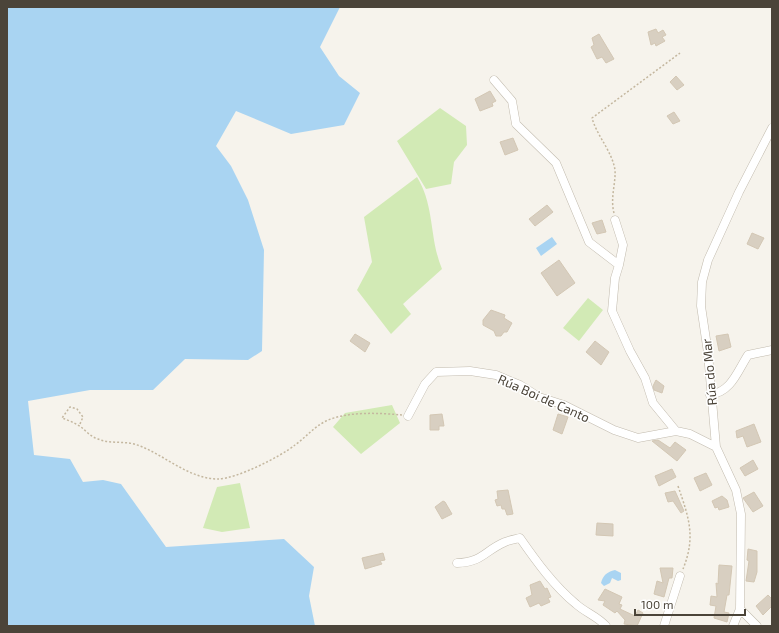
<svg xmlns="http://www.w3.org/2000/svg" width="779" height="633" viewBox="0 0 779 633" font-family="'Exo 2',sans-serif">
<rect width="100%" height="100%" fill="#f6f3ec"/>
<path fill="#d2eab5" d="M440,108L466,126L467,145L454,162L451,184L426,189L397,141Z
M417,177C435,206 429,238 442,269L403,304L411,314L391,334L357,290L372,262L364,217Z
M588,298L603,310L579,341L563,328Z
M392,405L400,423L361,454L333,427L345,413Z
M240,483L250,528L222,532L203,528L217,487Z"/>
<path fill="#a9d4f2" d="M7,7H340L320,47L339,76L360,93L344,125L291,134L236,111L216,146L231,166L248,200L264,250L262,351L248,360L185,359L153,390H90L28,401L34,455L70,459L83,482L103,480L121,484L166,547L284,539L314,567L309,596L315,626H7Z
M552,237L557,244L541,256L536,248Z
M615,570L621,573V580L618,581L612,578L610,583L604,586L601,583C603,575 607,572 615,570Z"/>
<path fill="#d8cfc1" stroke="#d3c7b4" d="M656,29L658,33L663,30L666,35L662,37L665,41L656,46L655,43L651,45L648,32Z
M599,34L614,59L606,63L602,57L597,59L591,47L594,45L592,38Z
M676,76L684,85L677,90L670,82Z
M490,91L496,101L492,103L493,106L480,111L475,99Z
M674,112L680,121L673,124L667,116Z
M513,138L518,150L505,155L500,142Z
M547,205L553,212L535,226L529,219Z
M602,220L606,232L597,234L592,223Z
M752,233L764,238L758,249L747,244Z
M559,260L575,283L557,296L541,273Z
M491,310L505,315L504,318L512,323L507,332H504L501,336H496L494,331L483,325V320Z
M355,334L370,343L365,352L350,341Z
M728,334L731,347L719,351L716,336Z
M595,341L609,352L601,365L586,352Z
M656,380L664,386L662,393L654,390L653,386Z
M442,414L444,426H439V430H430V415Z
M558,414L568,417L562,434L553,430Z
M754,424L761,442L747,447L743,436L737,438L736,431Z
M658,440L670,448L675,442L686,450L677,461L652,441Z
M753,460L758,469L745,476L740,468Z
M672,469L676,477L659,486L655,476Z
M706,473L712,485L700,491L694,478Z
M508,490L513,514L507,515L505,509H502L501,505L497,506L495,500L498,499L497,491Z
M675,491L684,511L681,513L673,501L668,502L665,493Z
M754,492L763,506L753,512L743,498Z
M722,496L727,500L729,507L719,510L718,507L715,508L712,501Z
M443,501L445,502L452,514L442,519L435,507Z
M597,523L613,524V536L596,535Z
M748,549L757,551V572L754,582L746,581L749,561L747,560Z
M383,553L385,560L380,561L382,564L365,569L362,558Z
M719,565L732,566L729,595H727L724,612L729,613L727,622L714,618L716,606L710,605L711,596L717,597L716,583L718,584Z
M660,568H673L672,578H669L664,597L654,594L657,581L663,583Z
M540,581L545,589L547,588L551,597L548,598L550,602L541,606L539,603L530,607L526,598L532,595L530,585Z
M605,589L622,597L619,604L622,605L620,609L635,616L638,610L643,613L637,626L624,624L625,620L617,611L615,613L603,605L605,601L598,600Z
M768,595L772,599V606L763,615L756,606Z"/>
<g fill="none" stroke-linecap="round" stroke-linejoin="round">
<defs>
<path id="minor" d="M494,80L512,101L516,124L556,163L589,242L619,265L615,278L612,311L630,351L645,378L653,403L676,431L690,434L716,447
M615,220L623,245L619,265
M710,395C732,391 737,372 748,355L772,350
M408,416L425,384L436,372L470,371L496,375L520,385L539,397L564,405L614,430L638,438L676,431
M457,563C483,562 484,551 505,542C509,540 516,539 520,538C536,561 554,586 576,604C586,613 597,616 606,626
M740,609L757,626
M664,626L680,576
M733,626L740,609L741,514L736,490L716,447L708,353L701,306L702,282L708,260L739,192L772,128"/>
</defs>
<use href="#minor" stroke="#c2bbae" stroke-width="9"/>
<path stroke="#c4b79f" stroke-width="1.5" stroke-dasharray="2 2" stroke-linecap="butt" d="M614,213C610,198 616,183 615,170C612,151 597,136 592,118L680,53
M80,424L83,417L77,409L70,407L62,418C68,420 75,423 81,427C86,431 91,437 98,439C110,444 122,441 134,444C162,452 187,479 218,479C236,479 280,457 295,445C306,437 314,427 326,421C348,411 379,413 402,415
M678,486C689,518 696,537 683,569"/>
<use href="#minor" stroke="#fff" stroke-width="8"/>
</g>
<g text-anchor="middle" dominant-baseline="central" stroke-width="3" stroke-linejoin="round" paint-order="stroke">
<g font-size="13" fill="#4b4439" stroke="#fff">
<text transform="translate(709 372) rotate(-95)">Rúa do Mar</text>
<text transform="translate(544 398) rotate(24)">Rúa Boi de Canto</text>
</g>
</g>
<rect width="779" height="633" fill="none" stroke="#4b4439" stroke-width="16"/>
<path d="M635 609v6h110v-6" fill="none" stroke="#4b4439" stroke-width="2"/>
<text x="641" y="609" font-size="12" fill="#4b4439" stroke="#ffffff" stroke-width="3" paint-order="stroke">100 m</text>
</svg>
